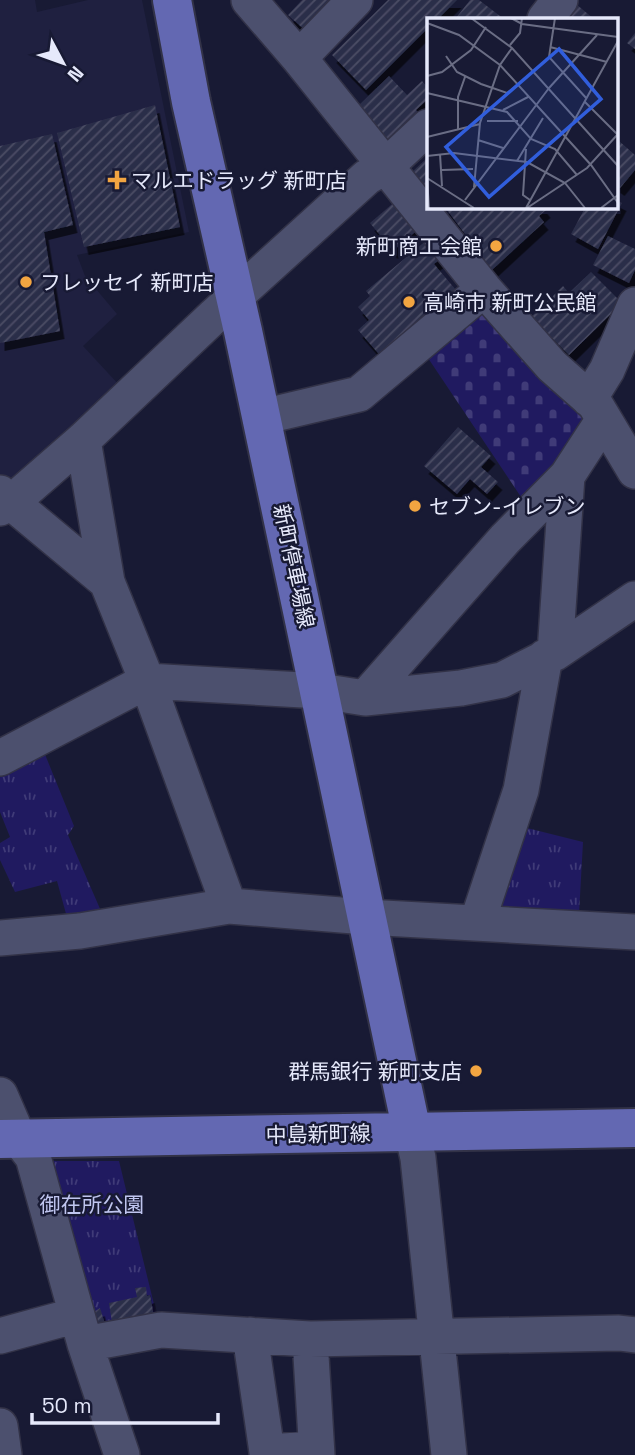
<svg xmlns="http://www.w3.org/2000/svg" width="635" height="1455" viewBox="0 0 635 1455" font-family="'Space Grotesk','Noto Sans JP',sans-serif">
<defs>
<pattern id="grass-tufts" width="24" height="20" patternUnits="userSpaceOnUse" patternTransform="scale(1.75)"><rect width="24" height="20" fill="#201a60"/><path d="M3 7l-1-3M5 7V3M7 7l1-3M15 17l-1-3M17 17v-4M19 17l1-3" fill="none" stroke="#403b78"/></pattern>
<pattern id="cemetery-stones" width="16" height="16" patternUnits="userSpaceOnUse" patternTransform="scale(1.75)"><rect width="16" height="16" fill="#201a60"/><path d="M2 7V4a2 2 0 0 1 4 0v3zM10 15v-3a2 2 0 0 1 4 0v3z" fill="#403b78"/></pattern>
<pattern id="building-hatch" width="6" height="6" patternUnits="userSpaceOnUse" patternTransform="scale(1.75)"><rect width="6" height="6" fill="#2c2f4a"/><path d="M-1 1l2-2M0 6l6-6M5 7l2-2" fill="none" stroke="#4b4d65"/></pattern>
<filter id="shadow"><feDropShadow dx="4.5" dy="8" stdDeviation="0" flood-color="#0009"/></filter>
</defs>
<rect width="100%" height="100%" fill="#181a34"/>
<path fill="#1f2040" d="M0,0H35L37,12L88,0H142L189,232L77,255L85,276L117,314L83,346L120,386L7,491L0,485Z"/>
<path fill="url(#grass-tufts)" d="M42,747L74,826L68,835L104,918L68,921L57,881L15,892L0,860V843L10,837L0,812V767Z
M515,825L583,842L579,914H498Z
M49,1161H119L159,1325L93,1336Z"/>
<path fill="url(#cemetery-stones)" d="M481,302L592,416L527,506L424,352Z"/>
<path fill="url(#building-hatch)" filter="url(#shadow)" d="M302,0H336L307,32L288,15Z
M388,0H457L438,19H428V28L366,90L332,55Z
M470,0H479L504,19H459L456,18Z
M576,4L594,19H564Z
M635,33V49L627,43Z
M389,76L407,95L422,81L428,88V99L416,110L421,116L391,145L356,108Z
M155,105L180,227L84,247L57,133Z
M52,134L73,225L44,232L60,331L0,343V146Z
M619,141L635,155V170L620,188L616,185V145Z
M428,157V192L411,173Z
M398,199L421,227L393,251L370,223Z
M616,200L622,203L598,249L571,234L586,206H616Z
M444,206H543L546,210L539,216L544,222L492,270Z
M608,236L635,249V270L629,283L593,265Z
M428,239L443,257L434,264L461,296L384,360L358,330L369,320L358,307L370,296L366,291Z
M591,272L622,303L569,355L531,317L563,286L569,293Z
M458,427L491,456L481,467L498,482L487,494L470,479L457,494L424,466Z
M146,1287L147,1296L150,1295L155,1322L113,1329L109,1303L137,1297L135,1288Z
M100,1308L106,1327L98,1326L94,1312Z"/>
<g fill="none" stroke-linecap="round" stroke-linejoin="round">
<defs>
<path id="minor" d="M249,0L299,58L484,289L552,366L595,404L635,471
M545,19L560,0
M299,58L355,0
M589,399L607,370L635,305
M262,417L359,394L484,289
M83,440L107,582L147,681L229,906
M0,493L107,582
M0,508L12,502L83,440L214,316L367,177L385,167L428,127
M555,653L567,476L604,419
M365,698L505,539L567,476
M0,758L147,681L320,691L365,698L461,688L502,680L555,653L635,599
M477,923L521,790L545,657
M0,938L80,931L229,906L366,917L635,932
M0,1095L19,1139L33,1157L85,1344L122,1455
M412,1132L418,1158L449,1455
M250,1335L267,1452L315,1449
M0,1336L77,1315
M310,1339L317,1455
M85,1344L161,1330L310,1339L619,1333L635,1335
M0,1426L4,1455"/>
<path id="major" d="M172,0L191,102L243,331L412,1132
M0,1139L635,1128"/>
</defs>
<use href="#minor" stroke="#323247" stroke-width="38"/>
<use href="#major" stroke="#323247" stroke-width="42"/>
<use href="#minor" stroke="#4c506e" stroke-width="35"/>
<use href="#major" stroke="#6368b2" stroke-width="38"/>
</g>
<g fill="#f2a541" stroke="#181a34" stroke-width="2.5">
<path d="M113.5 169.5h7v7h7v7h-7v7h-7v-7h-7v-7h7z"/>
<circle cx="496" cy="246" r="7"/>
<circle cx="26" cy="282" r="7"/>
<circle cx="409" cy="302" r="7"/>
<circle cx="415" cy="506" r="7"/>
<circle cx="476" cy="1071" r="7"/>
</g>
<g text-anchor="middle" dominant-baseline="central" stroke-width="5" stroke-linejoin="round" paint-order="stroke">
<g font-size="21" fill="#e6e9fb" stroke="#181a34" text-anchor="start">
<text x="131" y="180">マルエドラッグ 新町店</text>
<text x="482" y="246" text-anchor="end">新町商工会館</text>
<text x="40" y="282">フレッセイ 新町店</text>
<text x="423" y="302">高崎市 新町公民館</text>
<text x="429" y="506">セブン-イレブン</text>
<text x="462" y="1071" text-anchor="end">群馬銀行 新町支店</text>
</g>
<g font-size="21" fill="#e6e9fb" stroke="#181a34">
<text transform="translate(294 566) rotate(78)">新町停車場線</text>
<text transform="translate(318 1134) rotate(-1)">中島新町線</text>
</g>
<g font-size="21" fill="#bfc5ef" stroke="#181a34">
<text x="92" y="1204">御在所公園</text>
</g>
</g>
<g transform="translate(427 18)">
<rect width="191" height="191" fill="#181a34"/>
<path fill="none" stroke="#6a6d84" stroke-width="2" d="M44,0L85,30L191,148M84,0L95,6L191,19M128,0L122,39L160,81M0,5L32,17L73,47L164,147L191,185M0,14V69M83,27L93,15L95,0M123,29L180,44M19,38L30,54L54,66L80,75L91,67M0,58L15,54L44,32L59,9M122,70L170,17M0,75L80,94L104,121L128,131L150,157M158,84L191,117M76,92L101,79M60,103H91M31,112V79L38,59M0,119L53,106M51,122L76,130M99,131L96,177L103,182M13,136L15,168M0,138L27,135L100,144L138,165L158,190M90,143L116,100M15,152L46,151M0,160L2,190M0,160L47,190M47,169L53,105L73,47L85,30M38,182L122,70M99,190L191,23M100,190L160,150L191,116M174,190L191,177"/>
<path fill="#315edc" fill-opacity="0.15" stroke="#315edc" stroke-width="3.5" d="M132,31L174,81L62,179L19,129Z"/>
<rect width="191" height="191" fill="none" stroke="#e6e9fb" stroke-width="3.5"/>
</g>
<g transform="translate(63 63) rotate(131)" stroke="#181a34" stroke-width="5" paint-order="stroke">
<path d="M0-5L12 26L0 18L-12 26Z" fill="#e6e9fb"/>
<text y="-10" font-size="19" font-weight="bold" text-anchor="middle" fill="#e6e9fb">N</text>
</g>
<path d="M32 1413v10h186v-10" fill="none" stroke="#e6e9fb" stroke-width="3.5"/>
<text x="42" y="1413" font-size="21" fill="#e6e9fb" stroke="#181a34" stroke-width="5" paint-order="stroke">50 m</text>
</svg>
